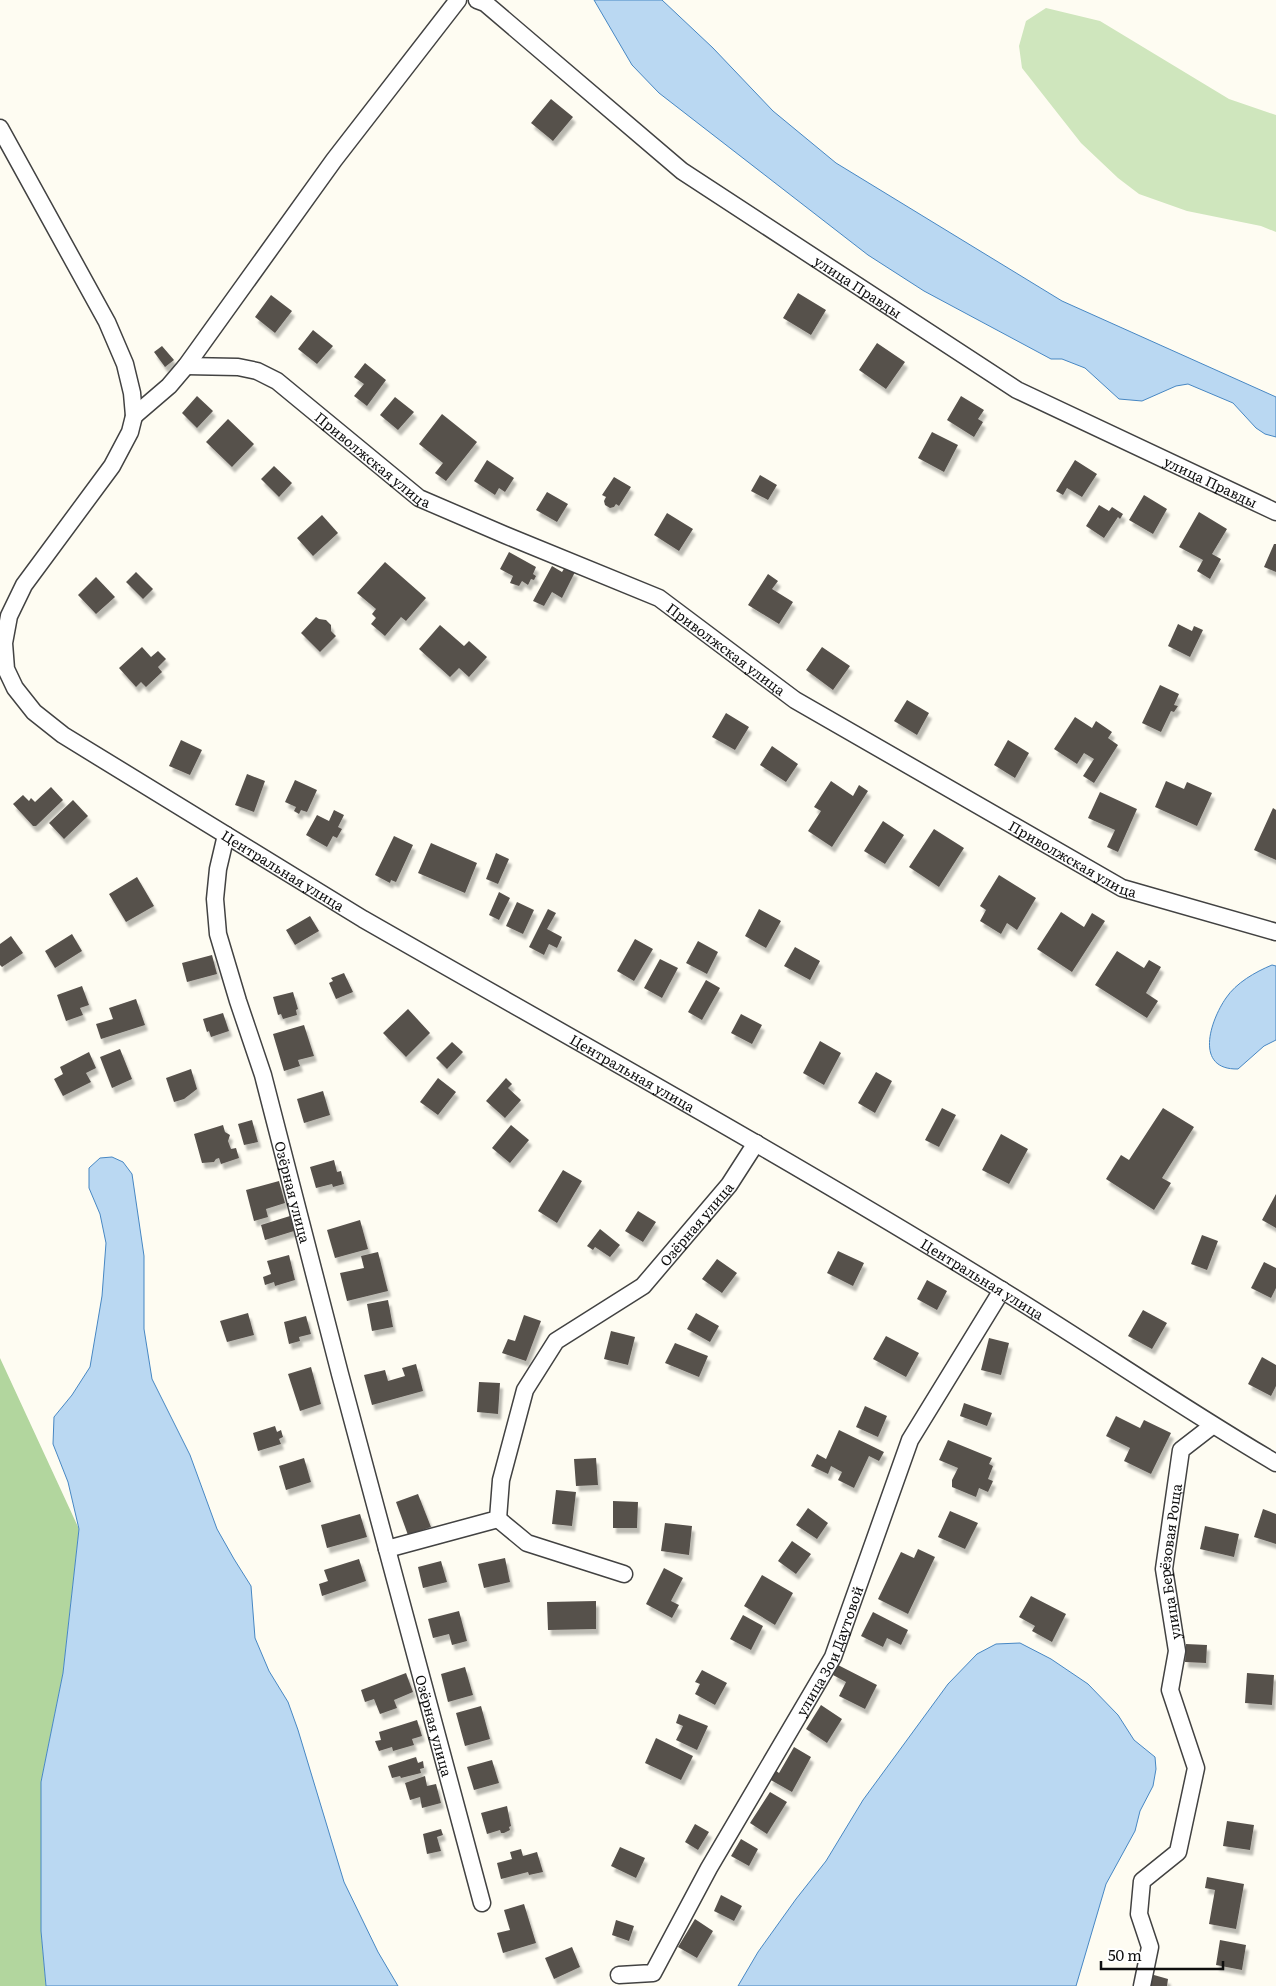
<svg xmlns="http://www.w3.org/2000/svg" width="1276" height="1986" viewBox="0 0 1276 1986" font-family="Literata,serif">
<defs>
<filter id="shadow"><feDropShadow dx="3" dy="5.5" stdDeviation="1" flood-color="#0004"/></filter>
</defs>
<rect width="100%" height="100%" fill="#fefcf2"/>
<path fill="#cfe6bd" d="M1046,8L1100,21L1229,99L1276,115V232L1261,226L1187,211L1139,194L1118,178L1081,143L1022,68L1019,46L1026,21Z"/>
<path fill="#b2d69e" d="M0,1358L79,1529L63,1673L41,1782V1931L46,1986H0Z"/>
<path fill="#bad8f2" stroke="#4787c3" d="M594,0H662L713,48L773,111L836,163L1062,301L1276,397V437L1265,434L1256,428L1233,403L1188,384L1176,386L1142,401L1119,399L1085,368L1062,359H1051L924,291L868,255L659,93L632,65Z
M1272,965L1276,966V1040L1264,1046L1238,1069C1194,1070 1210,1021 1226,998C1236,983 1255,972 1272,965Z
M112,1157L123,1162L132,1174L144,1256V1329L152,1379L190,1455L217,1529L234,1559L251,1586L255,1638L269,1671L288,1702L298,1730L344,1882L378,1952L398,1986H46L41,1931V1782L63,1673L79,1529L68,1482L53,1444L54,1417L72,1395L90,1367L102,1296L106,1243L100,1214L89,1188V1168L100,1158Z
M1020,1643L1051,1659L1088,1684L1118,1715L1134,1740L1155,1757L1156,1769L1153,1786L1140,1811L1135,1831L1106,1884L1076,1986H738L758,1952L796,1899L826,1861L863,1800L948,1684L977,1654L996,1644Z"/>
<path fill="#57514c" filter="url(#shadow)" d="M551,99L573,117L553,141L531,123Z
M798,293L826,310L811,335L783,318Z
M271,295L292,311L275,333L255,317Z
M313,330L333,346L317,364L298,349Z
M877,343L905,362L886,389L859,370Z
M162,346L174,360L165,367L154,352Z
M365,363L386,380L367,406L354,396L364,384L354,377Z
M197,396L213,411L197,428L182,413Z
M961,396L984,410L978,419L983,422L974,437L947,420Z
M395,397L414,412L398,430L380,415Z
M442,414L477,442L446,481L435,473L443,463L419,444Z
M228,419L254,444L232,467L206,442Z
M932,432L958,445L944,472L918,458Z
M487,460L514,478L505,492L499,488L495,495L474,481Z
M1075,460L1097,474L1082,497L1067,488L1063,495L1056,491Z
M274,466L292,483L279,497L261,479Z
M760,475L777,485L768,500L751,491Z
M614,477L631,487L619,506L616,504L614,507L610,508L605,505L604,501L606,497L602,495Z
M547,492L568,504L557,522L536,510Z
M1144,495L1167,509L1153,534L1129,520Z
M1099,505L1109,511L1112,507L1123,514L1120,519L1118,517L1104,538L1086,526Z
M1199,512L1227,529L1212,554L1221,559L1210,579L1197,571L1203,560L1179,547Z
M667,513L693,529L679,551L654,535Z
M322,515L338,533L313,556L297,538Z
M1274,544H1276V572L1264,567Z
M509,552L536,567L533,574L536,576L534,580L531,579L528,585L522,581L519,586L510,583L513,576L500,569Z
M385,562L426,598L406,621L401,617L385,636L371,624L376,618L372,614L376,609L357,593Z
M552,566L562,572L565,567L575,572L562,598L552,592L544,606L533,601Z
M136,572L153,589L143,599L126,582Z
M768,574L778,581L772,589L793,602L779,624L748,605Z
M96,577L115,597L96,614L78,595Z
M316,617L319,619L326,620L331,625V631L336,636L320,652L301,633Z
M1178,624L1192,631L1194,626L1203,630L1190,657L1168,646Z
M440,625L464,646L469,641L487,657L469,677L459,668L450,677L419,649Z
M142,647L151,657L158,651L166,659L158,667L162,672L146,687L141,682L136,687L119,668Z
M822,647L850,666L833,690L806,670Z
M1160,685L1179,694L1174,705L1178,706L1174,712L1171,711L1161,732L1142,723Z
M907,700L929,713L917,735L894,721Z
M726,713L749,727L735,750L712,737Z
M1075,717L1092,728L1096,721L1112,732L1108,738L1118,745L1094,783L1083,776L1094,759L1084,753L1077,764L1054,749Z
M181,740L202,750L190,775L169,766Z
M1008,740L1029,753L1015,778L994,765Z
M772,746L798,764L786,782L760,765Z
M247,774L265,781L254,812L235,805Z
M295,780L317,790L307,812L301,810L299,814L294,811L296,807L285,802Z
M831,781L853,796L859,785L868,791L832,847L808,831L821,811L814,807Z
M1166,781L1184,789L1187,782L1212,793L1197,826L1155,807Z
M51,787L63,800L36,826H33L13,804L23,795L29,801L31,798L35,802Z
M1100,792L1137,809L1118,852L1107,847L1115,830L1088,818Z
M73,800L88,816L64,839L49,823Z
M1273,808L1276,810V860L1254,850Z
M334,810L344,815L338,827L342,829L337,838L333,836L327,847L306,835L317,815L329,821Z
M883,821L904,835L885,864L864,851Z
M934,829L964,848L939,887L909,867Z
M394,836L413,845L396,882L391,880L390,883L375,875Z
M431,843L477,863L465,893L418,873Z
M496,853L509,859L498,884L486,879Z
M999,875L1036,898L1017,930L1007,923L1001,934L980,921L986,910L980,906Z
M137,877L154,906L126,922L109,894Z
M499,892L510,898L499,920L489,915Z
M517,902L534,910L523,934L506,926Z
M548,909L556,913L547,929L562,937L557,948L549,944L544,955L529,947Z
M759,909L781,921L766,948L745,936Z
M1061,912L1084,927L1092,913L1105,921L1072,972L1037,949Z
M310,916L319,931L295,945L286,930Z
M72,934L82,951L55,968L45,951Z
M11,936L23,953L2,967L0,965V944Z
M635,939L653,949L634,981L617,971Z
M698,941L718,952L707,974L686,963Z
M795,947L820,961L810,980L784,966Z
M1117,951L1144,968L1149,960L1161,967L1146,993L1158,1001L1147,1018L1095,985Z
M212,955L217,974L187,982L182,963Z
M660,959L678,968L662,998L644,988Z
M344,973L353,992L336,999L329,983L333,981L331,978Z
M706,980L720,988L702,1020L688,1012Z
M82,986L89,1005L80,1008L83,1015L66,1021L57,995Z
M293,992L298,1009L296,1010L297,1015L283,1019L281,1014L278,1015L273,997Z
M136,999L145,1025L101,1039L96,1024L113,1019L109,1008Z
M408,1009L430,1033L406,1057L383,1033Z
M223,1013L229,1031L211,1037L209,1031L207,1032L203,1019Z
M741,1014L762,1025L752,1044L731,1033Z
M304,1025L314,1056L298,1060L300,1066L284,1071L273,1034Z
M820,1041L841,1053L824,1085L803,1073Z
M452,1042L463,1052L447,1069L436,1058Z
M120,1049L132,1079L112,1088L100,1057Z
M89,1052L96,1068L86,1073L91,1082L63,1096L54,1079L63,1074L60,1067Z
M191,1069L197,1089L184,1099L174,1102L166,1078Z
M876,1072L892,1081L875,1113L858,1103Z
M438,1078L456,1092L438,1115L420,1102Z
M506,1078L512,1084L508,1088L521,1100L505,1118L486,1101Z
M323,1091L330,1115L304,1123L297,1099Z
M942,1108L956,1115L939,1147L925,1140Z
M1163,1108L1194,1127L1162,1178L1171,1183L1154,1210L1106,1179L1121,1155L1129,1160Z
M252,1120L258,1142L244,1145L238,1124Z
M223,1125L225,1132L230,1135L228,1141L231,1149L236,1148L239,1158L221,1164L219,1158L216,1159L214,1162L202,1163L194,1134Z
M511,1125L529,1140L510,1163L492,1148Z
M1001,1134L1028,1149L1009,1184L982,1170Z
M334,1160L337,1172L341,1171L344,1184L333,1187L332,1184L316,1188L310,1167Z
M563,1170L582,1181L557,1223L538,1211Z
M279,1181L285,1203L266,1209L268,1217L254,1221L246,1190Z
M1276,1194V1228L1262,1220Z
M638,1211L656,1222L643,1242L625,1231Z
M290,1216L294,1231L265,1240L261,1225Z
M360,1220L368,1249L335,1258L327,1230Z
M600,1229L620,1245L610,1257L595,1247L593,1250L587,1246Z
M1202,1235L1218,1241L1207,1270L1191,1264Z
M838,1251L864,1263L853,1286L827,1273Z
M378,1252L388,1291L347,1301L340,1273L364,1268L361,1256Z
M289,1255L295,1280L275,1286L274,1282L265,1285L263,1277L271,1274L267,1261Z
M717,1259L737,1273L722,1293L702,1279Z
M1264,1262L1276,1268V1288L1271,1298L1251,1288Z
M927,1280L947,1291L937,1310L917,1299Z
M388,1300L393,1327L372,1331L367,1304Z
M1143,1310L1167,1323L1152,1349L1128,1336Z
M248,1313L254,1335L227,1342L220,1321Z
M696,1313L719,1326L710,1342L687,1329Z
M524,1315L541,1321L526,1361L502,1353L508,1339L515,1341Z
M306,1316L311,1334L299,1337L300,1341L289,1344L284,1322Z
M611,1331L635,1337L628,1365L604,1359Z
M886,1336L919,1353L906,1377L873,1359Z
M989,1338L1009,1343L1001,1375L981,1370Z
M675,1343L708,1356L699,1377L665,1363Z
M1262,1357L1276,1365V1386L1271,1396L1248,1384Z
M416,1364L423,1391L372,1405L364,1375L385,1370L388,1381L405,1376L402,1368Z
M311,1367L321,1404L300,1411L288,1374Z
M479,1382L500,1383L498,1414L477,1412Z
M964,1403L992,1413L987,1426L960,1416Z
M865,1406L887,1416L878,1437L856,1427Z
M1116,1416L1140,1428L1144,1420L1171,1433L1151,1474L1124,1461L1130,1448L1106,1436Z
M275,1426L277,1432L281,1430L283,1437L279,1439L281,1444L258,1451L253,1433Z
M839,1430L884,1452L879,1461L869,1456L854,1488L838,1480L842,1472L831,1466L828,1474L811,1466L817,1454L826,1459Z
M948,1440L992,1458L989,1464L993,1466L988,1479L993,1481L988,1492L979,1488L976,1497L952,1487V1480L958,1468L939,1460Z
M304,1458L311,1482L286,1490L279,1466Z
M596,1458L598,1485L576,1486L574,1459Z
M556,1490L576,1492L572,1526L552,1524Z
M418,1494L431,1527L408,1535L396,1502Z
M613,1501L638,1502L637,1528H613Z
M808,1508L828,1523L817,1539L796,1525Z
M1263,1509L1276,1514V1544L1254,1537Z
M950,1511L978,1523L965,1549L938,1537Z
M360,1514L367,1537L327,1548L321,1525Z
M665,1523L692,1526L689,1555L661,1551Z
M1205,1526L1239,1534L1234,1557L1200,1549Z
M792,1541L811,1554L796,1574L778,1561Z
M918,1549L935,1557L908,1614L878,1599L901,1552L914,1558Z
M505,1558L510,1582L484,1588L478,1564Z
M359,1559L366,1581L322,1596L319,1584L328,1581L324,1570Z
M441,1561L447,1582L423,1588L418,1567Z
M664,1568L683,1578L671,1601L679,1605L672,1618L646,1604Z
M762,1575L793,1593L775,1625L744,1606Z
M1031,1596L1066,1614L1052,1642L1032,1631L1035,1626L1019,1617Z
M596,1601V1629L548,1630L547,1602Z
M459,1611L467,1641L452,1645L449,1634L433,1638L428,1619Z
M873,1612L908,1630L901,1645L887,1638L883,1647L861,1636Z
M743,1615L763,1626L751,1650L730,1639Z
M1186,1644L1207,1645L1206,1663L1185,1662Z
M838,1665L877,1685L865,1709L839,1696L846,1682L833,1675Z
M465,1667L473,1695L448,1702L441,1674Z
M702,1670L727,1683L715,1705L695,1694L700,1684L695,1682Z
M406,1673L413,1692L394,1700L397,1708L380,1714L374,1699L365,1702L361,1690Z
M1247,1673L1274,1675L1272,1705L1245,1703Z
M821,1705L842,1719L827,1743L806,1729Z
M481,1706L490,1739L465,1746L456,1713Z
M679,1714L708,1726L697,1750L676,1740L683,1726L676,1723Z
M417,1720L422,1736L412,1739L414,1745L393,1751L392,1747L379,1751L375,1741L381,1740L379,1732Z
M656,1738L693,1756L681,1780L645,1763Z
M794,1747L811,1757L792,1792L769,1779L775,1770L779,1773Z
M416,1757L418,1763L423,1761L424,1768L420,1769L421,1773L401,1778L400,1776L392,1778L388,1766Z
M492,1760L499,1783L474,1790L467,1767Z
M425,1776L427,1786L436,1784L441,1803L422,1808L420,1797L410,1800L405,1783Z
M770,1792L787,1802L767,1834L750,1823Z
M507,1806L511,1826L509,1827L510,1830L504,1833H501L500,1830L487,1834L481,1813Z
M1227,1821L1254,1825L1250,1850L1223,1846Z
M695,1824L709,1832L698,1850L685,1842Z
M441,1829L443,1835L437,1837L441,1851L427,1854L423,1834Z
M741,1839L758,1849L749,1866L731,1856Z
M620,1847L645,1858L636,1878L611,1866Z
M521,1849L523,1856L537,1852L543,1872L529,1875L528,1872L501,1879L497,1863L512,1859L510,1852Z
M1207,1877L1244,1884L1236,1929L1209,1924L1215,1890L1205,1888Z
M721,1895L742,1906L734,1921L714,1911Z
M524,1904L536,1943L503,1953L497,1933L510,1930L504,1910Z
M695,1919L713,1931L697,1958L678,1947Z
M616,1920L634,1926L629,1941L612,1935Z
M1220,1940L1246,1945L1242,1970L1216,1965Z
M572,1947L580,1967L554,1979L545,1958Z
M1147,1973L1168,1979L1167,1986H1150Z"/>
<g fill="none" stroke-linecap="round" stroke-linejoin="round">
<defs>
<g id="minor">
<path id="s1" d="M477,0L485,3L682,171L1017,390L1276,512"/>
<path id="s2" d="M0,128L107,322L125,364L132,393L134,416L130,432L112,466L24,585L9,616L4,643L6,669L15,688L34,712L63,735L363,919C576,1041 791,1160 1000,1289C1093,1346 1182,1408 1276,1463"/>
<path id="s3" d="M186,366L238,367L257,371L277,381L419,498L505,535L659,598L795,700L1122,888L1276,932"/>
<path d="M134,416L169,386L186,366L334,160L458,0"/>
<path id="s4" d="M226,835L218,869L215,899L218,934L238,1001L263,1075L340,1374L482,1903"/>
<path d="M498,1519L527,1543L624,1574"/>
<path id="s5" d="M387,1549L498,1519L501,1480L525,1390L556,1341L643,1286L729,1185L756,1143"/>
<path id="s6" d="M619,1975L653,1973L709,1868L833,1657L910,1440L1002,1290"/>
<path id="s7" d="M1142,1986L1150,1947L1139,1914L1142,1881L1178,1852L1196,1768L1170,1690L1177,1651L1164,1569L1181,1450L1212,1426"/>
</g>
</defs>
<use href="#minor" stroke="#424242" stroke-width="19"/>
<use href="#minor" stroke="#fff" stroke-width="16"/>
</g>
<g text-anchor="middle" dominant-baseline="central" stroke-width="5" stroke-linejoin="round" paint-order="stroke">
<g font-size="14" fill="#0f0f0f" stroke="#fff">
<text stroke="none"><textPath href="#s1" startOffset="478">улица Правды</textPath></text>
<text stroke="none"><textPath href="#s3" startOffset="218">Приволжская улица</textPath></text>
<text stroke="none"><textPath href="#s1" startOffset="882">улица Правды</textPath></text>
<text stroke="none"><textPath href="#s3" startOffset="622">Приволжская улица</textPath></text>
<text stroke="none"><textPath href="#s3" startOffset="1028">Приволжская улица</textPath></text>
<text stroke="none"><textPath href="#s2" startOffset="958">Центральная улица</textPath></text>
<text stroke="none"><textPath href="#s2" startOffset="1362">Центральная улица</textPath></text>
<text stroke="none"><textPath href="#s4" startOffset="369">Озёрная улица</textPath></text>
<text stroke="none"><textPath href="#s5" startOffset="490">Озёрная улица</textPath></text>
<text stroke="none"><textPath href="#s2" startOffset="1768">Центральная улица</textPath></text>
<text stroke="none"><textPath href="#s7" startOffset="452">улица Берёзовая Роща</textPath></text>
<text stroke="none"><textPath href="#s6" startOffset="402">улица Зои Даутовой</textPath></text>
<text stroke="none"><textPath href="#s4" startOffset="921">Озёрная улица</textPath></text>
</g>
</g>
<path d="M1101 1961v8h122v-8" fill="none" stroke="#0f0f0f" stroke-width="2.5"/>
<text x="1108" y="1961" font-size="15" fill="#0f0f0f" stroke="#ffffff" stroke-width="4" paint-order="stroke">50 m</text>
</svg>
